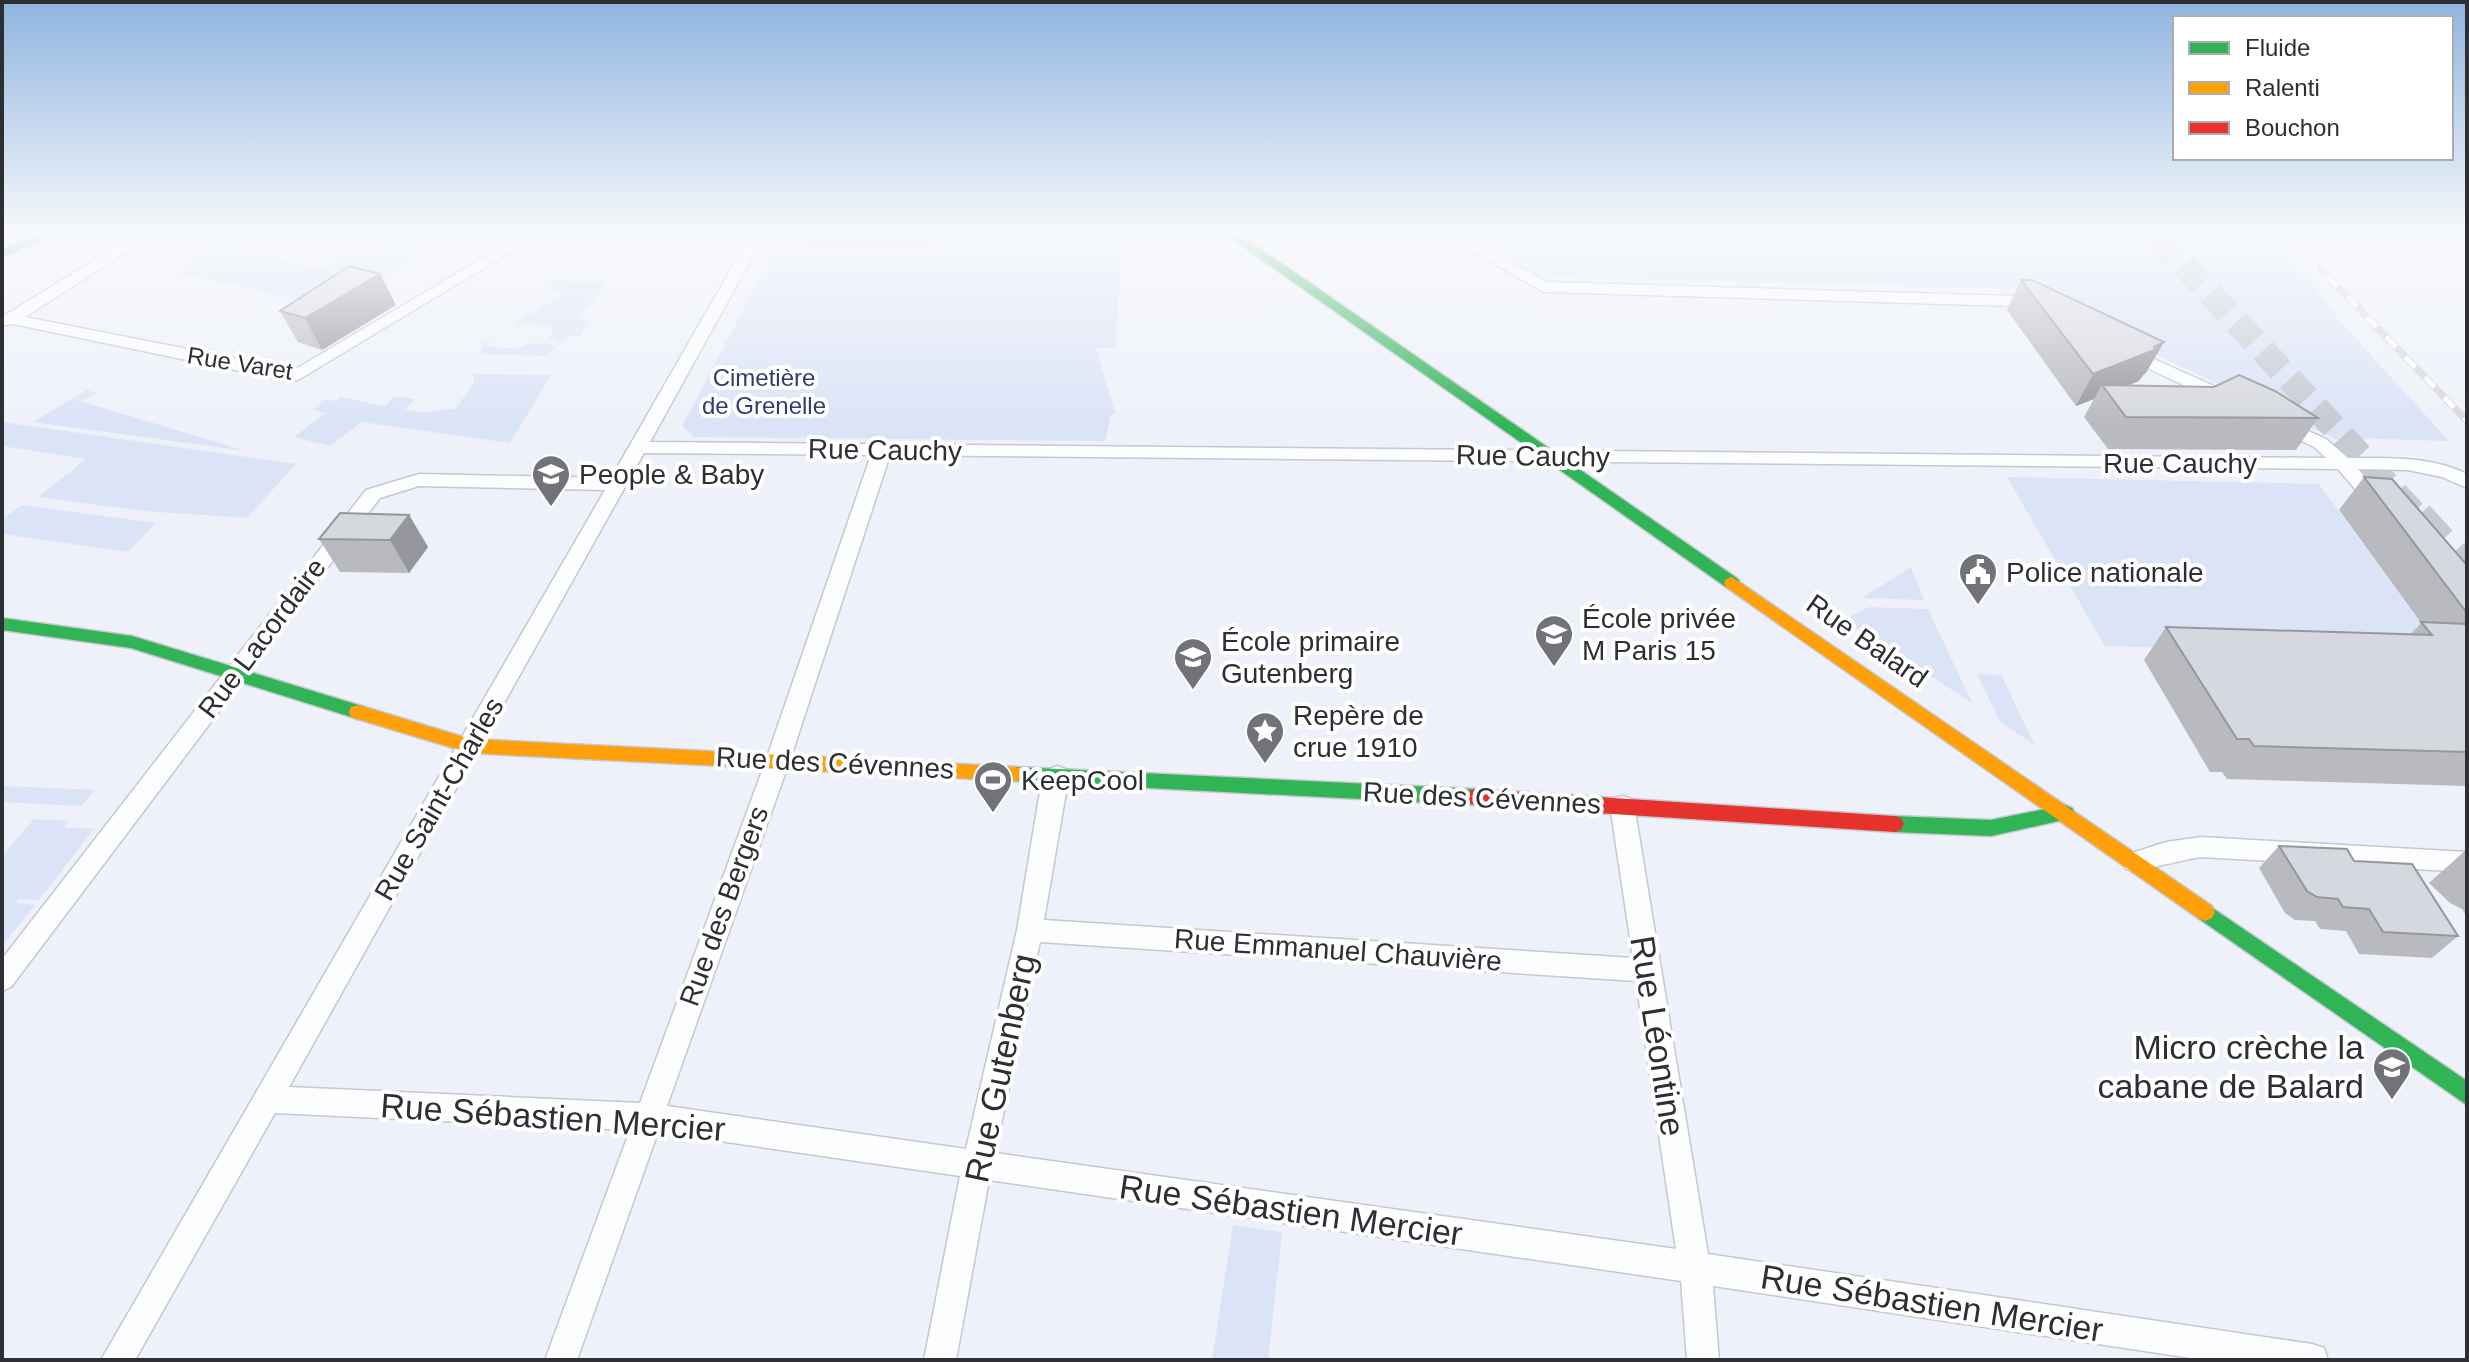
<svg xmlns="http://www.w3.org/2000/svg" width="2469" height="1362" viewBox="0 0 2469 1362" font-family="Arial,sans-serif">
<rect width="100%" height="100%" fill="#eef1f9"/>
<path fill="#dbe3f7" d="M228,236H280L272,240L255,237L234,249L304,264L301,268C319,272 328,266 344,256L356,259L392,236H450L333,307L176,273Z
M1123,236L1115,348H1096L1115,413L1111,415L1105,441L694,437L682,426L776,248L944,250L951,237Z
M1471,236H2270L2315,287L2339,320L2449,441L2347,438L2342,442L2016,289L1541,277Z
M549,281L607,282L578,319L589,321L580,336H568L561,344L549,338L554,330L552,325L514,324L563,294L542,285Z
M500,332L486,343L487,346L518,349C527,341 544,343 556,346L547,356L480,354L482,344Z
M473,374L551,375L510,443L362,422L330,446L294,437L325,413L313,410L326,399L335,401L340,397L385,406L395,396L415,399L405,409L422,413L456,408L474,383Z
M87,390L97,393L80,401L246,451L33,422Z
M2,422L296,464L247,518L144,511L38,497L86,459L2,446Z
M2007,477L2319,484L2445,657L2105,646Z
M22,505L156,523L128,552L2,534V520Z
M1911,567L1924,600L1862,598Z
M1869,607L1928,609L1972,703L1844,620Z
M1977,674L2001,675L2035,745L2000,722Z
M3,786L95,790L81,806L2,802Z
M34,819L69,821L64,827L94,829L39,900L19,899L15,903L35,905L2,946V856Z
M1233,1225L1282,1232L1268,1360H1212Z"/>
<g fill="none" stroke-linecap="round" stroke-linejoin="round">
<path stroke="#c7cad2" stroke-width="26" stroke-dasharray="26 13" stroke-linecap="butt" d="M2157,236L2419,519"/>
<path stroke="#c7cad2" stroke-width="34" stroke-dasharray="34 17" stroke-linecap="butt" d="M2417,517L2467,571"/>
<defs>
<path id="street" d="M134,236H151L25,317L294,370L520,236H537L298,380L288,381L13,324L2,326V317Z
M750,236H764L650,442L2326,458L2314,447L2275,428L2272,424L2281,419L2326,439L2348,458C2388,458 2431,456 2467,474V488L2442,477L2408,470L2358,469L2389,505L2379,511L2372,509L2338,469L890,455L790,760L667,1106L966,1149L1017,930L1039,797L1049,769L1057,766L1065,769L1069,775L1044,920L1633,958L1610,805L1614,798L1622,796L1630,798L1634,805L1708,1254L2312,1344L2324,1348L2328,1360H2204L1713,1286L1719,1360H1687L1681,1281L989,1180L956,1360H924L960,1176L658,1132L577,1360H545L630,1130L275,1113L135,1360H101L605,490L419,486L380,498L11,987L2,991V959L366,490L419,474L611,478ZM644,453L871,455L766,760L640,1103L289,1087ZM1040,942L1636,981L1676,1249L995,1153Z
M1445,236H1462L1547,282L2013,296L2048,310L2040,315L2011,306L1544,292Z
M2125,346L2234,395L2237,399L2234,403H2222L2119,355L2117,351L2119,347Z
M2201,837L2467,852V872L2201,857C2185,859 2137,873 2126,869L2123,862L2126,855L2166,842Z"/>
<path id="fast" d="M36,236H52L2,257V249Z
M1228,236H1242L1738,579L1740,583L1738,587H1726Z
M2,618L132,636L365,707L367,712L365,717L358,719L131,648L2,630Z
M1016,767L1475,789L1482,792L1485,797L1482,802L1475,805L1016,781L1009,779L1006,774L1009,769Z
M2065,805L2072,808L2075,813L2072,818L1991,836L1894,832L1887,830L1884,824L1887,818L1894,816L1991,820Z
M2205,903L2467,1081V1105L2198,918L2195,912L2198,906Z"/>
<path id="slow" d="M1732,577L2212,906L2215,912L2212,918L2205,921L2198,918L1726,587L1724,583L1726,579Z
M358,705L470,739L1016,767L1023,769L1026,774L1023,779L1016,781L470,753L351,717L349,712L351,707Z"/>
<path id="jam" d="M1475,789L1894,816L1901,818L1904,824L1901,830L1894,832L1475,805L1468,802L1465,797L1468,792Z"/>
</defs>
<use href="#street" stroke="#c5c8ce" stroke-width="3"/>
<use href="#fast" stroke="#c5c8ce" stroke-width="3"/>
<use href="#slow" stroke="#c5c8ce" stroke-width="3"/>
<use href="#jam" stroke="#c5c8ce" stroke-width="3"/>
<use href="#street" fill="#fcfdfe" fill-rule="evenodd"/>
<use href="#fast" fill="#30b455" fill-rule="evenodd"/>
<use href="#slow" fill="#ff9f0a" fill-rule="evenodd"/>
<use href="#jam" fill="#e5322d" fill-rule="evenodd"/>
<defs>
<path id="rail" d="M2289,236L2467,421"/>
</defs>
<use href="#rail" stroke="#d9d9db" stroke-width="7"/>
<use href="#rail" stroke="#fff" stroke-width="5" stroke-dasharray="14" stroke-linecap="butt"/>
</g>
<path fill="#b8bac0" d="M780,236H945L946,245H922L920,248L796,246L795,243H782Z
M380,274L396,305L322,350L298,342L280,311Z
M2021,280L2146,373L2143,375L2139,381L2127,386L2318,418L2296,450L2108,449L2084,417L2094,399L2076,406L2007,310Z
M2364,477L2467,565V786L2227,779L2222,772H2210L2144,660L2166,627L2410,635L2421,623L2339,510Z
M409,515L428,547L409,573L340,572L319,539Z
M2279,846L2354,861L2458,936L2432,958L2359,954L2346,931L2320,929L2315,921L2295,920L2285,913L2259,868Z
M2467,849V917L2462,909L2450,903L2429,883Z"/>
<path fill="#96979c" d="M919,236H920L922,245L920,248Z
M380,274L396,305L322,350L305,318Z
M2164,342L2146,373L2143,375L2139,381L2108,393L2102,385L2094,399L2076,406L2093,374Z
M409,515L428,547L409,573L390,540Z"/>
<path fill="#d6d8df" stroke="#96979c" stroke-width="2" d="M834,236H919L918,237Z
M349,266L380,274L305,318L280,311Z
M2021,280H2032L2164,342L2154,347L2157,349L2093,374Z
M2239,375L2275,391L2318,418L2126,417L2102,385L2214,387Z
M2364,477L2392,479L2467,565V613Z
M340,513L409,515L390,540L319,539Z
M2421,622L2467,624V752L2254,746L2249,739H2237L2166,627L2432,635Z
M2279,846L2347,849L2354,861L2412,864L2458,936L2383,932L2369,909L2343,907L2338,899L2317,897L2307,891Z"/>
<linearGradient id="sky" x2="0" y2="1"><stop stop-color="#8fb4df"/><stop offset="0.55" stop-color="#f7f9fc"/><stop offset="1" stop-color="#f7f9fc" stop-opacity="0"/></linearGradient>
<rect width="2469" height="426" fill="url(#sky)"/>
<defs>
<symbol id="school-pin" viewBox="-11 -11 22 30"><path d="M0 17L-7.5 6A9.5 9.5 0 1 1 7.5 6Z" fill="#717379" stroke="#fff"/><path d="M0-5L7-2L0 1L-7-2ZM-4 1L0 2.5L4 1V4Q0 6-4 4Z" fill="#fff"/></symbol>
<symbol id="civic-pin" viewBox="-11 -11 22 30"><path d="M0 17L-7.5 6A9.5 9.5 0 1 1 7.5 6Z" fill="#717379" stroke="#fff"/><path d="M-.6-6.5H3V-4.5H.6V-3L4-1V1h2V6H-6V1h2V-1L-.6-3ZM-1.2 2.5V6h2.4V2.5Z" fill="#fff"/></symbol>
<symbol id="sight-pin" viewBox="-11 -11 22 30"><path d="M0 17L-7.5 6A9.5 9.5 0 1 1 7.5 6Z" fill="#717379" stroke="#fff"/><path d="M0-6L1.8-2.2L6-1.7L2.9 1.2L3.7 5.4L0 3.3L-3.7 5.4L-2.9 1.2L-6-1.7L-1.8-2.2Z" fill="#fff"/></symbol>
<symbol id="stadium-pin" viewBox="-11 -11 22 30"><path d="M0 17L-7.5 6A9.5 9.5 0 1 1 7.5 6Z" fill="#717379" stroke="#fff"/><path d="M0-5a6.5 5 0 1 0 0 10a6.5 5 0 1 0 0-10ZM-3.5-1.8h7v3.6h-7Z" fill="#fff"/></symbol>
</defs>
<g fill-rule="evenodd">
<use href="#school-pin" x="529" y="452" width="44" height="60"/>
<use href="#civic-pin" x="1956" y="550" width="44" height="60"/>
<use href="#school-pin" x="1532" y="612" width="44" height="60"/>
<use href="#school-pin" x="1171" y="635" width="44" height="60"/>
<use href="#sight-pin" x="1243" y="709" width="44" height="60"/>
<use href="#stadium-pin" x="971" y="758" width="44" height="60"/>
<use href="#school-pin" x="2370" y="1045" width="44" height="60"/>
</g>
<g text-anchor="middle" dominant-baseline="central" stroke-width="8" stroke-linejoin="round" paint-order="stroke">
<g font-size="24" fill="#2d2f34" stroke="#fff">
<text transform="translate(240 363) rotate(9)">Rue Varet</text>
</g>
<g font-size="24" fill="#2c3e70" stroke="#fff">
<text x="764" y="377">Cimetière<tspan x="764" dy="28">de Grenelle</tspan></text>
</g>
<g font-size="28" fill="#2d2f34" stroke="#fff">
<text transform="translate(885 450) rotate(1)">Rue Cauchy</text>
<text transform="translate(1533 456) rotate(1)">Rue Cauchy</text>
<text x="2180" y="463">Rue Cauchy</text>
<text transform="translate(262 638) rotate(-53)">Rue Lacordaire</text>
<text transform="translate(1867 641) rotate(35)">Rue Balard</text>
<text transform="translate(835 763) rotate(3)">Rue des Cévennes</text>
<text transform="translate(1482 798) rotate(3)">Rue des Cévennes</text>
<text transform="translate(439 799) rotate(-60)">Rue Saint-Charles</text>
<text transform="translate(724 906) rotate(-70)">Rue des Bergers</text>
<text transform="translate(1338 950) rotate(4)">Rue Emmanuel Chauvière</text>
</g>
<g font-size="28" fill="#2d2f34" stroke="#fff" text-anchor="start">
<text x="579" y="474">People &amp; Baby</text>
<text x="2006" y="572">Police nationale</text>
<text x="1582" y="618">École privée<tspan x="1582" dy="32">M Paris 15</tspan></text>
<text x="1221" y="641">École primaire<tspan x="1221" dy="32">Gutenberg</tspan></text>
<text x="1293" y="715">Repère de<tspan x="1293" dy="32">crue 1910</tspan></text>
<text x="1021" y="780">KeepCool</text>
</g>
<g font-size="34" fill="#2d2f34" stroke="#fff">
<text transform="translate(1658 1036) rotate(81)">Rue Léontine</text>
<text transform="translate(1000 1068) rotate(-78)">Rue Gutenberg</text>
<text transform="translate(553 1117) rotate(4)">Rue Sébastien Mercier</text>
<text transform="translate(1291 1210) rotate(8)">Rue Sébastien Mercier</text>
<text transform="translate(1932 1303) rotate(9)">Rue Sébastien Mercier</text>
</g>
<g font-size="34" fill="#2d2f34" stroke="#fff" text-anchor="end">
<text x="2364" y="1047">Micro crèche la<tspan x="2364" dy="39">cabane de Balard</tspan></text>
</g>
</g>
<rect width="2469" height="1362" fill="none" stroke="#2d2f34" stroke-width="8"/>
<rect x="2173" y="16" width="280" height="144" fill="#ffffff" stroke="#abacae" stroke-width="2"/>
<rect x="2189" y="42" width="40" height="12" fill="#30b455" stroke="#abacae" stroke-width="2"/>
<text x="2245" y="56" font-size="24" fill="#2d2f34">Fluide</text>
<rect x="2189" y="82" width="40" height="12" fill="#ff9f0a" stroke="#abacae" stroke-width="2"/>
<text x="2245" y="96" font-size="24" fill="#2d2f34">Ralenti</text>
<rect x="2189" y="122" width="40" height="12" fill="#e5322d" stroke="#abacae" stroke-width="2"/>
<text x="2245" y="136" font-size="24" fill="#2d2f34">Bouchon</text>
</svg>
